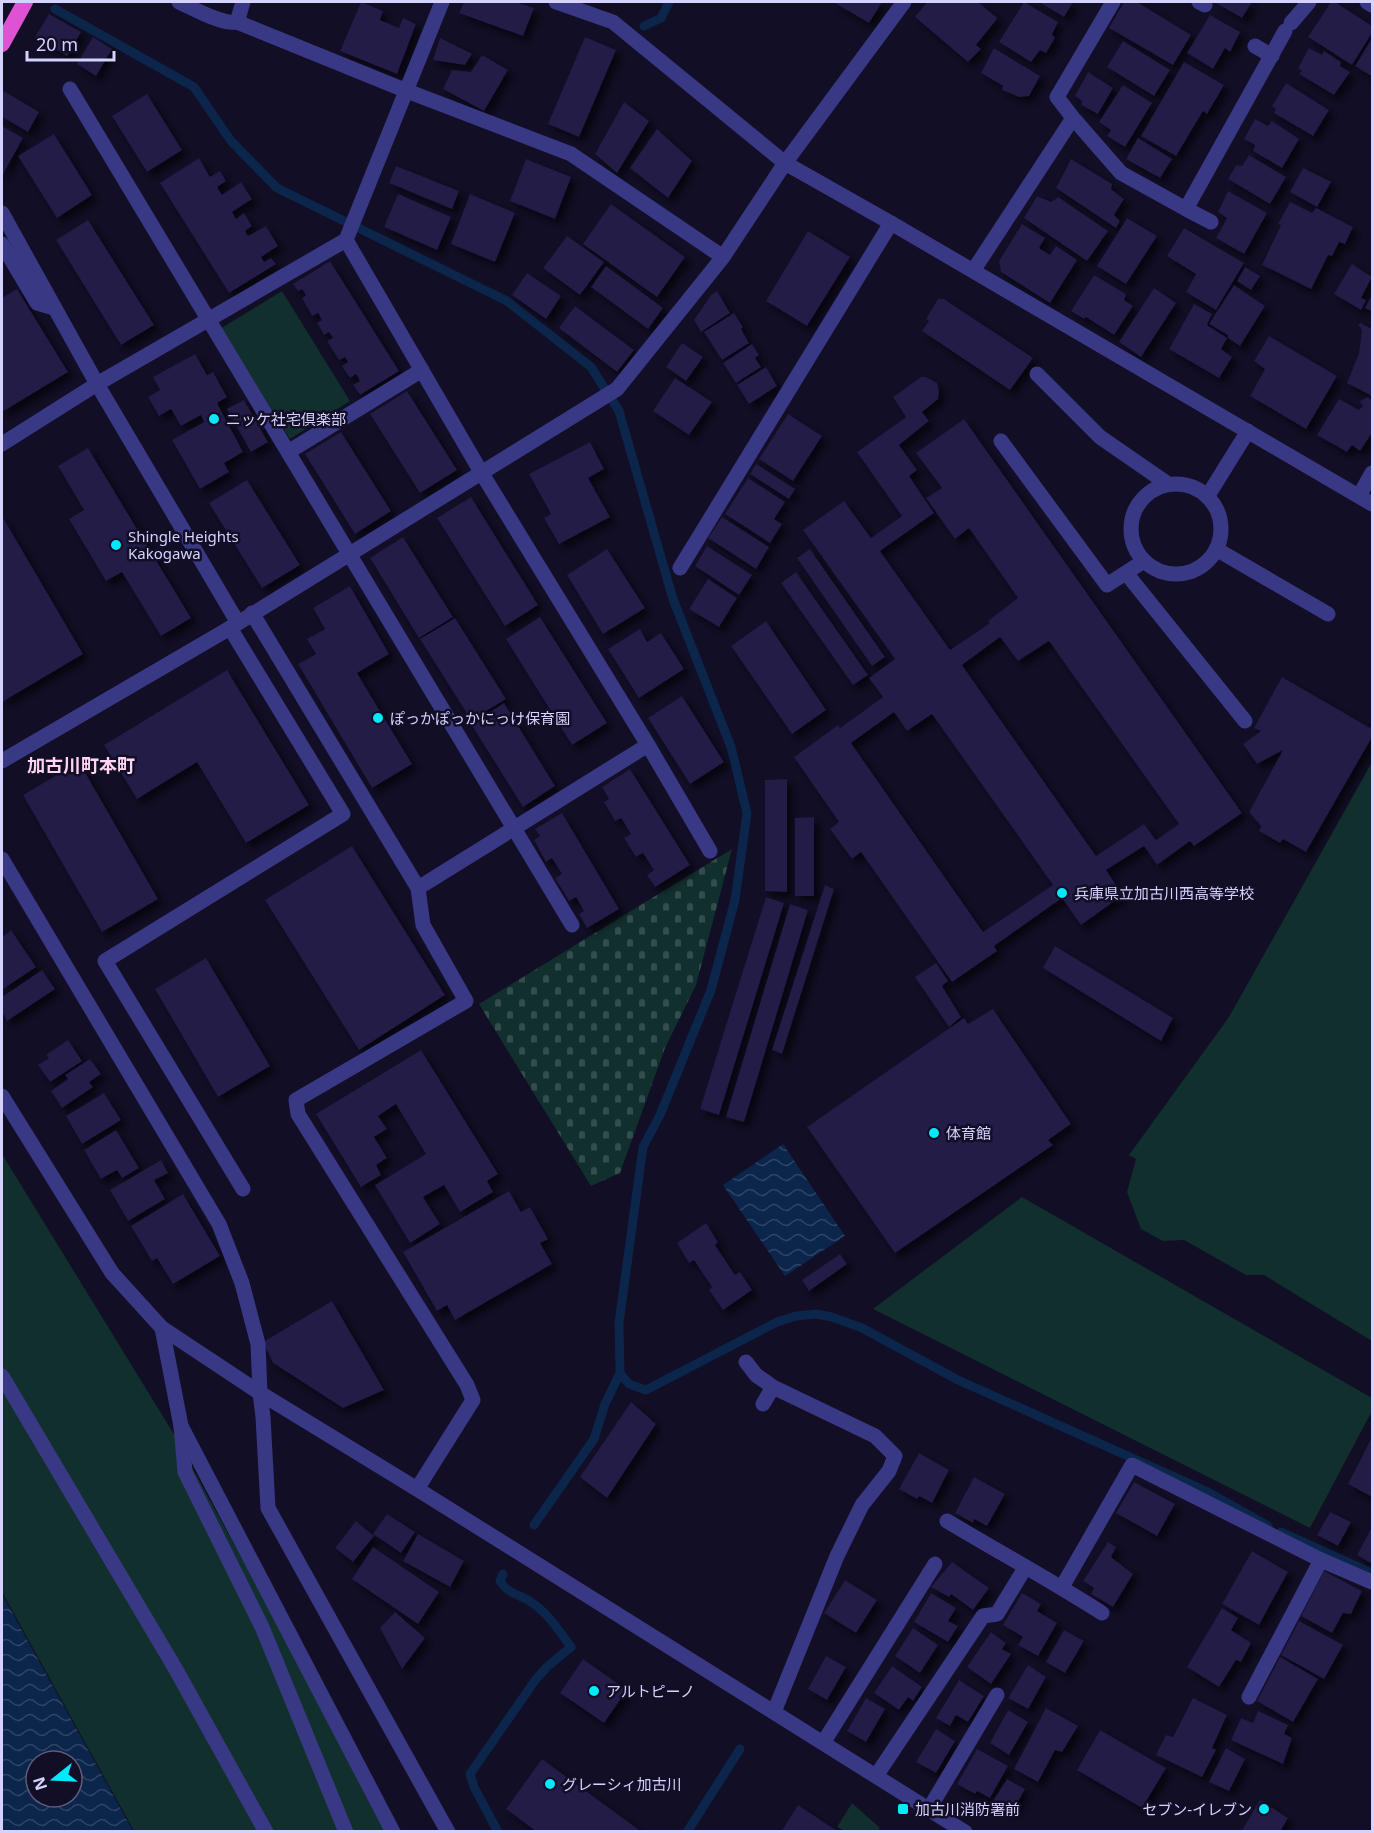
<svg xmlns="http://www.w3.org/2000/svg" width="1374" height="1833" viewBox="0 0 1374 1833" font-family="'Noto Sans','Noto Sans JP',sans-serif">
<defs>
<pattern id="cemetery-stones" width="16" height="16" patternUnits="userSpaceOnUse" patternTransform="scale(1.5)"><rect width="16" height="16" fill="#112f2d"/><path d="M2 7V4a2 2 0 0 1 4 0v3zM10 15v-3a2 2 0 0 1 4 0v3z" fill="#334c4c"/></pattern>
<pattern id="water-waves" width="16" height="10" patternUnits="userSpaceOnUse" patternTransform="scale(1.5)"><rect width="16" height="10" fill="#0c254b"/><path d="M0 5q4-4 8 0t8 0" fill="none" stroke="#2f4466"/></pattern>
<filter id="shadow"><feDropShadow dx="5.5" dy="5.5" stdDeviation="3" flood-color="#0009"/></filter>
</defs>
<rect width="100%" height="100%" fill="#110e25"/>
<path fill="url(#cemetery-stones)" d="M732,849L696,985L665,1048L620,1173L591,1186L479,1004Z"/>
<path fill="#112f2d" d="M282,291L350,401L290,439L220,329Z
M1372,762V1341L1264,1275H1246L1184,1240L1163,1241L1141,1229L1127,1192L1136,1159L1129,1155L1229,1017Z
M2,1154L175,1436L390,1831H134L2,1592Z
M1022,1197L1372,1398V1411L1310,1528L873,1309Z
M852,1803L880,1828L878,1831H845L837,1827Z"/>
<path fill="url(#water-waves)" fill-rule="evenodd" d="M783,1144L845,1236L785,1276L723,1185Z
M2,1594L133,1831H2ZM36,1761H72V1797H36Z"/>
<g fill="none" stroke-linecap="round" stroke-linejoin="round">
<path stroke="#0c254b" stroke-width="9" d="M55,9L194,87L231,141L277,188L507,301L591,367L619,411L673,599L731,747L747,813L735,900L711,990L660,1115L643,1147L619,1323L620,1373L605,1404L594,1439L534,1525
M644,26L661,18L669,2
M620,1373L629,1384L646,1390L777,1322L796,1316L816,1314L832,1317L862,1328L958,1380L1206,1491L1268,1526
M1281,1532L1372,1573
M498,1832L474,1787L470,1774L536,1679L547,1667L571,1647C559,1631 548,1613 531,1602C519,1594 508,1594 500,1581L503,1574
M687,1832L740,1749"/>
</g>
<path fill="#221a46" fill-rule="evenodd" filter="url(#shadow)" d="M361,2L383,11L380,20L399,28L403,18L416,24L397,74L340,51Z
M464,2H516L534,8L523,36L459,13Z
M833,2H882L869,23Z
M927,2H978L996,17L997,19L976,45L981,49L968,62L915,17Z
M1024,2L1058,22L1052,34L1055,38L1046,53L1040,50L1031,62L999,42Z
M1039,2H1073L1064,17Z
M1124,2H1137L1191,35L1173,65L1109,28Z
M1214,2H1252L1242,18Z
M1331,2H1335L1372,26V33L1352,65L1308,37Z
M49,14L81,32L67,56L35,37Z
M1210,15L1240,32L1230,52L1225,48L1213,69L1187,53Z
M93,37L112,49L96,76L77,64Z
M585,37L616,50L579,137L548,124Z
M440,38L472,54L465,65L433,60Z
M1372,38V74L1371,76L1355,66Z
M1123,41L1170,70L1154,96L1107,67Z
M994,48L1040,76L1029,96L1019,97L1002,90L1003,86L981,73Z
M1309,48L1322,55L1324,51L1341,62L1340,66L1350,72L1334,95L1299,74L1302,71L1298,68Z
M482,55L508,70L484,111L443,89L452,70L471,72Z
M1184,62L1224,85L1207,114L1203,111L1176,156L1141,136Z
M1088,72L1113,88L1098,114L1081,105L1082,101L1075,96Z
M1286,83L1329,110L1313,136L1274,113L1276,109L1272,106Z
M1123,85L1152,103L1125,147L1107,136L1111,130L1099,122Z
M4,91L39,112L28,132L2,117V95Z
M147,94L182,150L147,172L112,116Z
M624,102L649,121L617,173L595,154Z
M1255,119L1268,126L1272,121L1299,139L1282,168L1253,151L1255,145L1244,139Z
M2,126L23,138L2,176Z
M657,129L692,161L668,198L630,168Z
M54,134L92,195L57,218L18,156Z
M1138,138L1172,159L1160,178L1126,159Z
M1249,155L1286,177L1270,204L1228,179L1236,165L1242,166Z
M199,158L210,177L220,171L226,181L217,187L222,195L241,182L252,199L232,212L236,219L244,213L252,226L245,231L248,236L266,226L278,246L261,257L264,262L271,258L276,264L229,293L160,183Z
M526,159L571,177L555,219L510,201Z
M1071,159L1112,184L1111,189L1124,199L1114,215L1120,221L1116,228L1056,188Z
M396,166L459,191L452,209L389,183Z
M1303,168L1331,182L1317,207L1290,192Z
M1228,191L1267,213L1244,254L1216,238L1227,218L1218,212Z
M398,194L451,217L437,250L384,227Z
M470,194L515,213L495,262L451,244Z
M1037,196L1051,202L1058,197L1108,231L1087,261L1024,218Z
M1290,202L1312,213L1316,208L1353,227L1345,244L1339,242L1332,256L1328,255L1311,289L1262,265L1281,225L1278,224Z
M611,204L685,257L657,297L583,244Z
M1127,218L1157,236L1126,284L1097,266Z
M88,220L154,325L121,345L56,240Z
M1022,224L1045,238L1039,248L1050,255L1056,246L1077,260L1050,303L1001,272L999,261Z
M1184,228L1244,263L1216,310L1186,292L1196,274L1167,256Z
M808,231L850,257L807,326L766,301Z
M567,236L604,262L580,295L543,268Z
M330,261L399,371L360,395L353,385L360,381L356,374L350,378L342,366L348,362L345,357L339,360L327,341L333,338L329,332L324,335L317,323L322,320L318,313L312,316L302,298L306,295L302,289L298,291L293,284Z
M1352,264L1372,277L1361,298L1366,300L1361,310L1334,294Z
M606,266L663,308L648,329L591,287Z
M1245,267L1260,276L1251,290L1237,281Z
M527,273L561,296L546,319L512,295Z
M1094,275L1126,294L1124,300L1133,306L1114,335L1086,317L1084,319L1071,311Z
M1234,285L1265,306L1240,346L1228,338V335L1209,324Z
M1154,288L1176,303L1141,357L1119,342Z
M17,289L68,372L2,412V298Z
M717,291L730,313L701,332L694,320L711,295Z
M1372,295V312L1365,308Z
M938,299H944L1033,358L1010,390L922,331L929,321L926,319Z
M1194,304L1212,314L1207,325L1227,338L1221,349L1232,357L1219,378L1169,349Z
M575,306L634,350L617,372L559,328Z
M734,313L743,327L741,329L749,343L722,360L704,332Z
M1361,323L1372,329V396L1347,383L1359,353L1362,330L1358,325Z
M1269,336L1337,376L1306,429L1250,396L1265,369L1254,361Z
M682,343L703,357L686,381L666,367Z
M752,344L759,355L755,358L761,367L736,383L723,363Z
M195,354L207,375L213,372L227,397L217,403L243,452L224,463L229,472L200,489L172,440L204,422L201,415L181,426L171,409L159,416L148,397L160,390L153,377Z
M766,367L777,386L749,404L737,385Z
M921,377H926L937,383L939,391L938,399L922,412L929,421L899,445L917,470L909,476L934,513L880,551L950,650L990,623L988,621L1018,598L969,528L955,539L926,498L942,488L916,453L964,419L1242,813L1194,846L1190,841L1157,865L1144,846L1106,870L1123,895L1081,925L1062,898L994,946L997,951L952,982L861,852L852,859L830,829L839,822L794,757L838,725L840,728L883,697L869,678L895,659L803,530L844,501L871,538L902,516L857,452L906,417L893,397ZM1000,637L1018,661L1049,641L1179,824L1156,840L1144,824L1096,856L962,665ZM894,712L907,731L932,714L1053,885L983,932L851,743Z
M675,378L712,402L689,435L653,411Z
M407,391L457,470L420,493L370,414Z
M1368,397L1372,401V433L1360,451L1352,445L1347,452L1317,435L1339,399L1359,410L1364,405H1362L1360,401Z
M244,400L268,442L251,452L227,409Z
M788,414L822,436L793,481L759,459Z
M341,432L391,511L355,534L305,454Z
M590,442L604,469L588,478L610,517L559,544L544,518L551,514L529,474Z
M88,448L191,618L161,636L122,572L106,581L69,519L84,510L58,466Z
M756,464L795,489L789,499L750,474Z
M748,478L785,502L774,519L782,524L770,543L725,514Z
M247,480L300,565L262,588L209,503Z
M471,497L538,605L505,626L437,518Z
M2,516L83,654L2,702Z
M722,517L769,547L756,569L708,538Z
M403,537L453,617L419,638L370,558Z
M707,546L752,575L739,595L695,566Z
M607,549L645,608L603,634L567,575Z
M810,549L885,657L872,666L797,558Z
M796,572L868,675L853,685L781,583Z
M708,579L737,598L719,627L689,609Z
M350,586L389,654L357,673L412,764L372,788L298,664L316,654L307,639L325,629L313,608Z
M540,617L607,723L572,745L506,639Z
M455,618L506,699L471,720L420,639Z
M766,621L826,710L792,734L731,646Z
M640,629L647,642L661,633L684,669L639,698L608,649Z
M227,670L309,805L246,843L197,762L137,799L104,745Z
M1282,677L1372,729V737L1306,852L1283,839L1280,843L1259,831L1261,826L1249,812L1283,750L1257,764L1243,744L1261,731L1254,728Z
M682,696L724,762L690,784L648,718Z
M504,703L555,786L523,807L471,724Z
M79,762L158,899L102,932L23,795Z
M630,769L690,865L655,887L647,875L654,870L643,853L636,857L624,838L631,834L621,818L615,821L604,802L609,799L602,787Z
M787,779V892L765,891V780Z
M562,813L619,909L587,928L579,914L584,911L576,897L569,901L555,878L562,874L552,858L546,862L534,840L540,836L535,829Z
M814,817V896H795V818Z
M352,846L445,995L359,1050L265,900Z
M825,885L834,889L782,1054L772,1050Z
M766,897L784,903L719,1115L700,1109Z
M790,904L808,910L744,1122L726,1117Z
M11,930L36,967L3,989L2,937Z
M1055,946L1173,1018L1161,1041L1043,968Z
M206,958L270,1066L218,1097L155,989Z
M936,963L948,981L942,986L961,1017L949,1027L915,977Z
M42,970L55,989L7,1021L2,1012V997Z
M993,1009L1071,1124L1048,1140L1053,1145L895,1253L807,1127L964,1018L968,1024Z
M68,1040L82,1061L50,1082L38,1065L49,1058L46,1055Z
M421,1050L498,1174L487,1181L493,1192L460,1212L444,1185L423,1197L440,1224L410,1243L375,1185L426,1154L396,1104L378,1116L387,1129L374,1137L387,1158L376,1165L381,1175L361,1187L316,1114Z
M90,1059L101,1074L89,1082L93,1087L62,1108L51,1091L68,1079L65,1075Z
M104,1093L121,1120L82,1144L66,1116Z
M116,1130L139,1168L122,1178L117,1170L101,1179L84,1150Z
M161,1160L168,1173L154,1180L165,1199L128,1221L110,1190Z
M509,1191L521,1212L530,1207L548,1239L540,1243L552,1264L455,1320L447,1305L437,1311L403,1252Z
M183,1194L220,1256L173,1284L157,1258L152,1261L131,1226Z
M706,1223L718,1242L715,1245L735,1275L740,1272L752,1290L723,1310L709,1290L712,1287L694,1260L689,1263L677,1243Z
M840,1254L847,1264L809,1291L802,1280Z
M332,1301L384,1390L343,1408L273,1363L263,1342Z
M631,1402L656,1424L607,1498L580,1477Z
M1372,1437V1497L1348,1484Z
M919,1453L949,1470L932,1503L919,1496L917,1499L899,1489Z
M974,1477L1005,1494L987,1526L974,1519L973,1523L955,1513Z
M1134,1482L1175,1504L1157,1536L1116,1513Z
M1330,1512L1351,1522L1338,1546L1317,1535Z
M387,1514L415,1532L401,1553L373,1534Z
M356,1521L374,1536L353,1562L335,1548Z
M1372,1527V1564L1357,1555Z
M418,1534L464,1561L450,1587L403,1561Z
M1108,1542L1116,1547L1111,1557L1133,1574L1113,1607L1091,1594L1094,1588L1083,1581Z
M373,1547L439,1592L418,1624L352,1579Z
M1252,1551L1288,1572L1259,1625L1222,1604Z
M952,1562L989,1588L973,1610L951,1594L949,1597L931,1587Z
M1324,1571L1362,1591L1351,1614L1343,1613L1332,1633L1301,1616Z
M845,1580L877,1600L856,1633L824,1613Z
M931,1593L956,1608L948,1621L958,1626L948,1642L914,1622Z
M1022,1593L1041,1604L1037,1611L1057,1623L1038,1656L1018,1645L1023,1637L1003,1625Z
M1222,1608L1238,1618L1231,1630L1251,1643L1241,1662L1236,1660L1219,1687L1187,1667Z
M395,1612L425,1638L402,1669L380,1628Z
M1299,1621L1343,1645L1324,1679L1281,1655Z
M913,1628L938,1645L920,1673L895,1656Z
M1064,1630L1084,1641L1065,1673L1046,1662Z
M991,1632L1006,1643L1002,1649L1011,1654L991,1684L967,1667Z
M826,1656L846,1667L827,1700L808,1689Z
M1280,1657L1318,1679L1293,1722L1257,1701Z
M583,1659L627,1690L604,1723L560,1693Z
M1028,1665L1046,1677L1028,1709L1008,1698Z
M892,1666L922,1687L913,1701L908,1697L899,1710L874,1693Z
M959,1680L984,1696L968,1722L956,1715L950,1726L936,1718Z
M866,1698L885,1709L866,1742L847,1731Z
M1193,1698L1227,1715L1212,1748L1216,1750L1202,1777L1156,1755L1166,1735L1173,1737Z
M1046,1708L1078,1726L1062,1752L1055,1750L1038,1782L1014,1769Z
M1008,1710L1028,1722L1009,1755L990,1743Z
M1258,1711L1288,1725L1284,1734L1292,1738L1283,1764L1231,1740L1241,1718L1253,1723Z
M936,1729L955,1741L936,1773L916,1762Z
M1100,1730L1166,1768L1142,1808L1077,1770Z
M1226,1748L1245,1759L1229,1791L1209,1782Z
M977,1749L1008,1766L990,1798L977,1791L975,1794L957,1784Z
M542,1759L642,1832H537L506,1809Z
M1007,1779L1025,1789L1012,1812L993,1801Z
M1260,1800L1288,1818L1280,1832H1241Z
M798,1805L839,1832H781Z"/>
<g fill="none" stroke-linecap="round" stroke-linejoin="round">
<path stroke="#393885" stroke-width="15" d="M237,22L243,2
M70,89L572,925
M346,240L481,472L648,745L710,851
M2,244L37,303L54,308
M1037,374L1100,437L1168,484
M97,384L346,240L442,2
M1001,441L1107,585L1144,561
M288,452L422,370
M1131 529a45 45 0 1 1 90 0a45 45 0 1 1-90 0Z
M1207,497L1248,431
M1216,549L1328,614
M680,568L891,223
M1126,573L1245,721
M252,613L418,888L423,925L466,1001L296,1100L298,1114L467,1385L473,1400L417,1489
M230,628L343,814L105,961L243,1189
M418,888L648,745
M2,1376L175,1668L266,1832
M181,1426L185,1472L262,1627L346,1832"/>
<path stroke="#393885" stroke-width="15" d="M179,2C193,8 222,25 237,22L407,91L571,154L723,257
M556,2L613,22L785,163L891,223L1372,504
M1199,2L1205,5
M1367,2L1372,5
M1291,23L1309,2
M1255,46L1272,56
M1073,118L1121,173L1186,209L1285,31
M1186,209L1211,222
M2,213L97,384L238,623
M973,271L1073,118L1057,97L1113,2
M2,444L97,384
M1359,496L1372,473
M2,761L230,628L617,389L723,257L785,163L904,2
M2,859L219,1224L242,1283L258,1344L260,1393L263,1417L268,1508L448,1832
M162,1328L181,1426L393,1832
M746,1362L756,1375L773,1387L875,1436L895,1456L889,1471L862,1505L837,1556L774,1712
M763,1404L773,1387
M947,1521C999,1552 1052,1581 1102,1613
M1062,1587L1132,1465L1321,1560L1372,1582
M1249,1697L1321,1560
M823,1743L935,1564
M876,1776L983,1616L997,1614L1025,1568
M929,1809L997,1695"/>
<path stroke="#393885" stroke-width="15" d="M2,1096L112,1273L162,1328L260,1393L417,1489L965,1832"/>
<path stroke="#de53d2" stroke-width="16" d="M2,44L25,2"/>
</g>
<g fill="#00e9fd" stroke="#110e25" stroke-width="2">
<circle cx="214" cy="419" r="6"/>
<circle cx="116" cy="545" r="6"/>
<circle cx="378" cy="718" r="6"/>
<circle cx="1062" cy="893" r="6"/>
<circle cx="934" cy="1133" r="6"/>
<circle cx="594" cy="1691" r="6"/>
<circle cx="550" cy="1784" r="6"/>
<rect x="897" y="1803" width="12" height="12" rx="3"/>
<circle cx="1264" cy="1809" r="6"/>
</g>
<g text-anchor="middle" dominant-baseline="central" stroke-width="5" stroke-linejoin="round" paint-order="stroke">
<g font-size="15" fill="#d6d2ff" stroke="#110e25" text-anchor="start">
<text x="226" y="419">ニッケ社宅倶楽部</text>
<text x="128" y="536">Shingle Heights<tspan x="128" dy="17">Kakogawa</tspan></text>
<text x="390" y="718">ぽっかぽっかにっけ保育園</text>
<text x="1074" y="893">兵庫県立加古川西高等学校</text>
<text x="946" y="1133">体育館</text>
<text x="606" y="1691">アルトピーノ</text>
<text x="562" y="1784">グレーシィ加古川</text>
<text x="915" y="1809">加古川消防署前</text>
<text x="1252" y="1809" text-anchor="end">セブン-イレブン</text>
</g>
<g font-size="18" font-weight="bold" fill="#ffd4f0" stroke="#110e25">
<text x="81" y="765">加古川町本町</text>
</g>
</g>
<rect width="1374" height="1833" fill="none" stroke="#d6d2ff" stroke-width="6"/>
<g transform="translate(54 1779) rotate(252)"><circle r="28" fill="#110e25" stroke="#605c7c" stroke-width="1.5"/>
<path d="M0-4.5L10 22L0 15L-10 22Z" fill="#00e9fd"/>
<text y="-9" font-size="16" font-weight="bold" text-anchor="middle" fill="#d6d2ff">N</text>
</g>
<path d="M27 51v9h87v-9" fill="none" stroke="#d6d2ff" stroke-width="3"/>
<text x="36" y="51" font-size="18" fill="#d6d2ff" stroke="#110e25" stroke-width="4.5" paint-order="stroke">20 m</text>
</svg>
